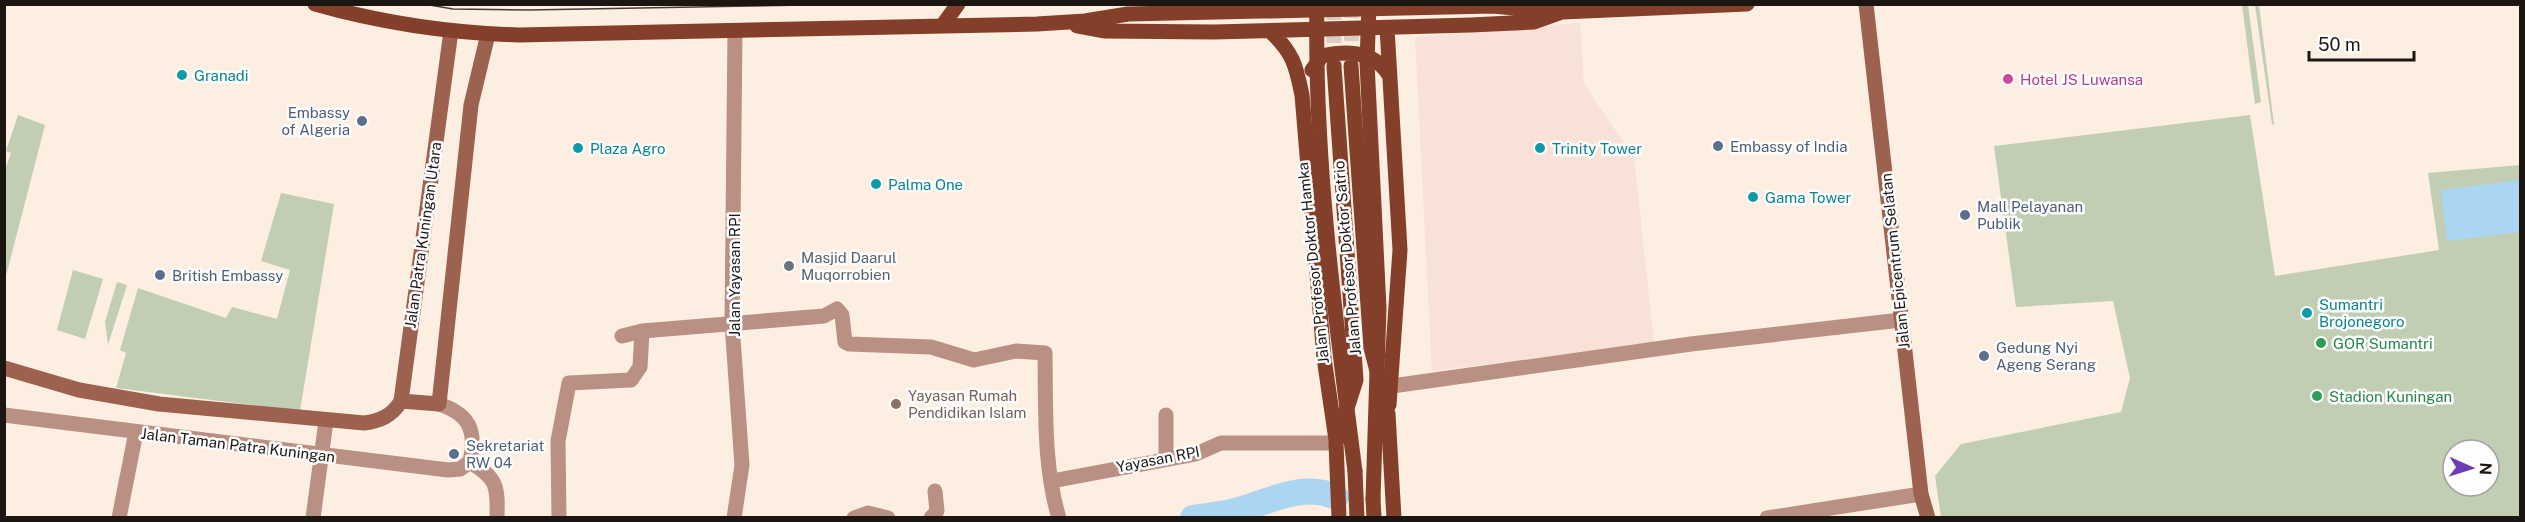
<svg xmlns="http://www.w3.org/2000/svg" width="2525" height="522" viewBox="0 0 2525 522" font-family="'Public Sans',sans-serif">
<rect width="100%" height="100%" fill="#fceee0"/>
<path fill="#f8e1d6" d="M1580,23L1584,84L1634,158L1654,343L1432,371L1415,37Z"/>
<path fill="#c1ceb4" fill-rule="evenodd" d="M2242,5H2248L2261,102L2255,104Z
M2255,5H2259L2274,125L2272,124Z
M18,115L45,125L5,280V170L11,153L6,151Z
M2250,115L2275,276L2439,250L2428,173L2520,165V517H1941L1935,476L1961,444L2121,412L2130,378L2113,301L2016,307L1994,146ZM2453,450H2489V486H2453Z
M281,193L334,204L300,411L116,388L126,353L120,350L138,288L226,318L232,307L277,319L290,270L261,261Z
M73,270L103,279L85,339L57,330Z
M117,282L127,285L108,345L105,322Z"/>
<path fill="#abd6f1" d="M2520,180V232L2447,241L2441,190Z"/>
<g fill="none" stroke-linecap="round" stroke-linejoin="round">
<path stroke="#abd6f1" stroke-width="26" d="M1193,518C1205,516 1218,515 1231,512C1266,504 1301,481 1336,497"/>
<path stroke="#dacec1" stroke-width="15" stroke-dasharray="15 8" stroke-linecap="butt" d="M1351,64L1352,4
M1334,66V4"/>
<path stroke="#b99083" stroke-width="15" d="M622,336L642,331L824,316L837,309L842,315L845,342L849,344L931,347L974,360L1016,351L1045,353C1046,406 1043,466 1059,518
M1392,386L1691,344L1901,320
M439,404C469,414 477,430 470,462
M4,415L448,470L460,469L470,462
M1166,458V415
M470,462C497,478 498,486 497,518
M1052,481L1196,454L1221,443H1336
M119,518L136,432
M313,518L326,421
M559,518L558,441L569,383L631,380L640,367L642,331
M734,518L742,465L732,324L735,31
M854,518L868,513L888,518
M931,518L937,511L935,491
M1767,518L1921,494"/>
<path stroke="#9c614f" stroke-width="15" d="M1866,4L1921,494L1928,518
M4,368L79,390L159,404L364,423C380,421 392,416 401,401L451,31
M401,401L439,404L471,105L488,34"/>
<path stroke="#843f2a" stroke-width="15" d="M315,4C382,23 450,33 519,35L1037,24L1085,21L1128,14L1492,6L1562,12V4
M942,26L958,4
M1077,26L1104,31L1214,32L1471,25L1534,22L1562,12L1747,4
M1387,28L1400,250L1389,405
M1270,31C1293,53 1296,65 1302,95L1324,358L1336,440
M1334,66L1356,380L1336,443L1339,518
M1351,66L1371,348L1388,414L1394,518
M1312,70L1322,56C1348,50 1374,51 1389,75
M1355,471L1357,518
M1373,499L1374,518"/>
<path stroke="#433d37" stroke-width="1.5" d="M424,4L453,9L529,10L862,4"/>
<path stroke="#843f2a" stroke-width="15" d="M1317,4C1314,161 1335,316 1355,471
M1369,4L1367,63L1379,308L1373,499"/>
</g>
<g fill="#0f9aa8" stroke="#fdfdfd" stroke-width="2">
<circle cx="182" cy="75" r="6"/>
<circle cx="578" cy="148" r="6"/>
<circle cx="1540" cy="148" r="6"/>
<circle cx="876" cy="184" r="6"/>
<circle cx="1753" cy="197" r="6"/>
<circle cx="2307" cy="313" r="6"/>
</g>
<circle fill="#d1479c" stroke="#fdfdfd" stroke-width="2" cx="2008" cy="79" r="6"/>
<g fill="#5c6f8a" stroke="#fdfdfd" stroke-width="2">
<circle cx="362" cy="121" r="6"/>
<circle cx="1718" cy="146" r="6"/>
<circle cx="1965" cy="215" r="6"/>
<circle cx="160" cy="275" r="6"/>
<circle cx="1984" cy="356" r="6"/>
<circle cx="454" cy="454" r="6"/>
</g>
<circle fill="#6b7280" stroke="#fdfdfd" stroke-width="2" cx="789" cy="266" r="6"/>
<g fill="#2e9e5b" stroke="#fdfdfd" stroke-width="2">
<circle cx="2321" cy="343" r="6"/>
<circle cx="2317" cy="396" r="6"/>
</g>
<circle fill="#8d6e63" stroke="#fdfdfd" stroke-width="2" cx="896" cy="404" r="6"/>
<g text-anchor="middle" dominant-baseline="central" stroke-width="5" stroke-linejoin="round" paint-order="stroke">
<g font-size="15" fill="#0d838f" stroke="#fdfdfd" text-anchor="start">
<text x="194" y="75">Granadi</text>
<text x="590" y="148">Plaza Agro</text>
<text x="1552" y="148">Trinity Tower</text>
<text x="888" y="184">Palma One</text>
<text x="1765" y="197">Gama Tower</text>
<text x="2319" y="304">Sumantri<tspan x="2319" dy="17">Brojonegoro</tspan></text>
</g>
<g font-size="15" fill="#b23c85" stroke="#fdfdfd" text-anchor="start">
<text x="2020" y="79">Hotel JS Luwansa</text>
</g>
<g font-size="15" fill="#4e5e75" stroke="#fdfdfd" text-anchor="start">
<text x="350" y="112" text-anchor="end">Embassy<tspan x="350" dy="17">of Algeria</tspan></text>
<text x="1730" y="146">Embassy of India</text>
<text x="1977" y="206">Mall Pelayanan<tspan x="1977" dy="17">Publik</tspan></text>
<text x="172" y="275">British Embassy</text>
<text x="1996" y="347">Gedung Nyi<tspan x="1996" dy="17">Ageng Serang</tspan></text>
<text x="466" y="445">Sekretariat<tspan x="466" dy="17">RW 04</tspan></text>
</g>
<g font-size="15" fill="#1b1612" stroke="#fdfdfd">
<text transform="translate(423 235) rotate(-82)">Jalan Patra Kuningan Utara</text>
<text transform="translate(1347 258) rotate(-95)">Jalan Profesor Doktor Satrio</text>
<text transform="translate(1895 261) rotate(-96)">Jalan Epicentrum Selatan</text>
<text transform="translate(1313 263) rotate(-96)">Jalan Profesor Doktor Hamka</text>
<text transform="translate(734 275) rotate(-90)">Jalan Yayasan RPI</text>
<text transform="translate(238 445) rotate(7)">Jalan Taman Patra Kuningan</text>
<text transform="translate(1158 459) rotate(-11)">Yayasan RPI</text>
</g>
<g font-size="15" fill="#5b616d" stroke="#fdfdfd" text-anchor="start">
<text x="801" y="257">Masjid Daarul<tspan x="801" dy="17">Muqorrobien</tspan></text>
</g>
<g font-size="15" fill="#27864d" stroke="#fdfdfd" text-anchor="start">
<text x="2333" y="343">GOR Sumantri</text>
<text x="2329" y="396">Stadion Kuningan</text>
</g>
<g font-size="15" fill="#785e54" stroke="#fdfdfd" text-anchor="start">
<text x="908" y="395">Yayasan Rumah<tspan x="908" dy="17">Pendidikan Islam</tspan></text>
</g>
</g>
<rect width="2525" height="522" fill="none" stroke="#1b1612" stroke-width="12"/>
<g transform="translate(2471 468) rotate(93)"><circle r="28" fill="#fdfdfd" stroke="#a3a19f" stroke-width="1.5"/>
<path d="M0-4.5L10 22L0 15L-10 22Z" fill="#6f3cb3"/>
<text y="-9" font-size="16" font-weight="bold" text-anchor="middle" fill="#1b1612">N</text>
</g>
<path d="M2309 51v9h105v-9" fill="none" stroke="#1b1612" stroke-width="3"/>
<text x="2318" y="51" font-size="18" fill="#1b1612" stroke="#fdfdfd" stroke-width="4.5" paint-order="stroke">50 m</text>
</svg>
